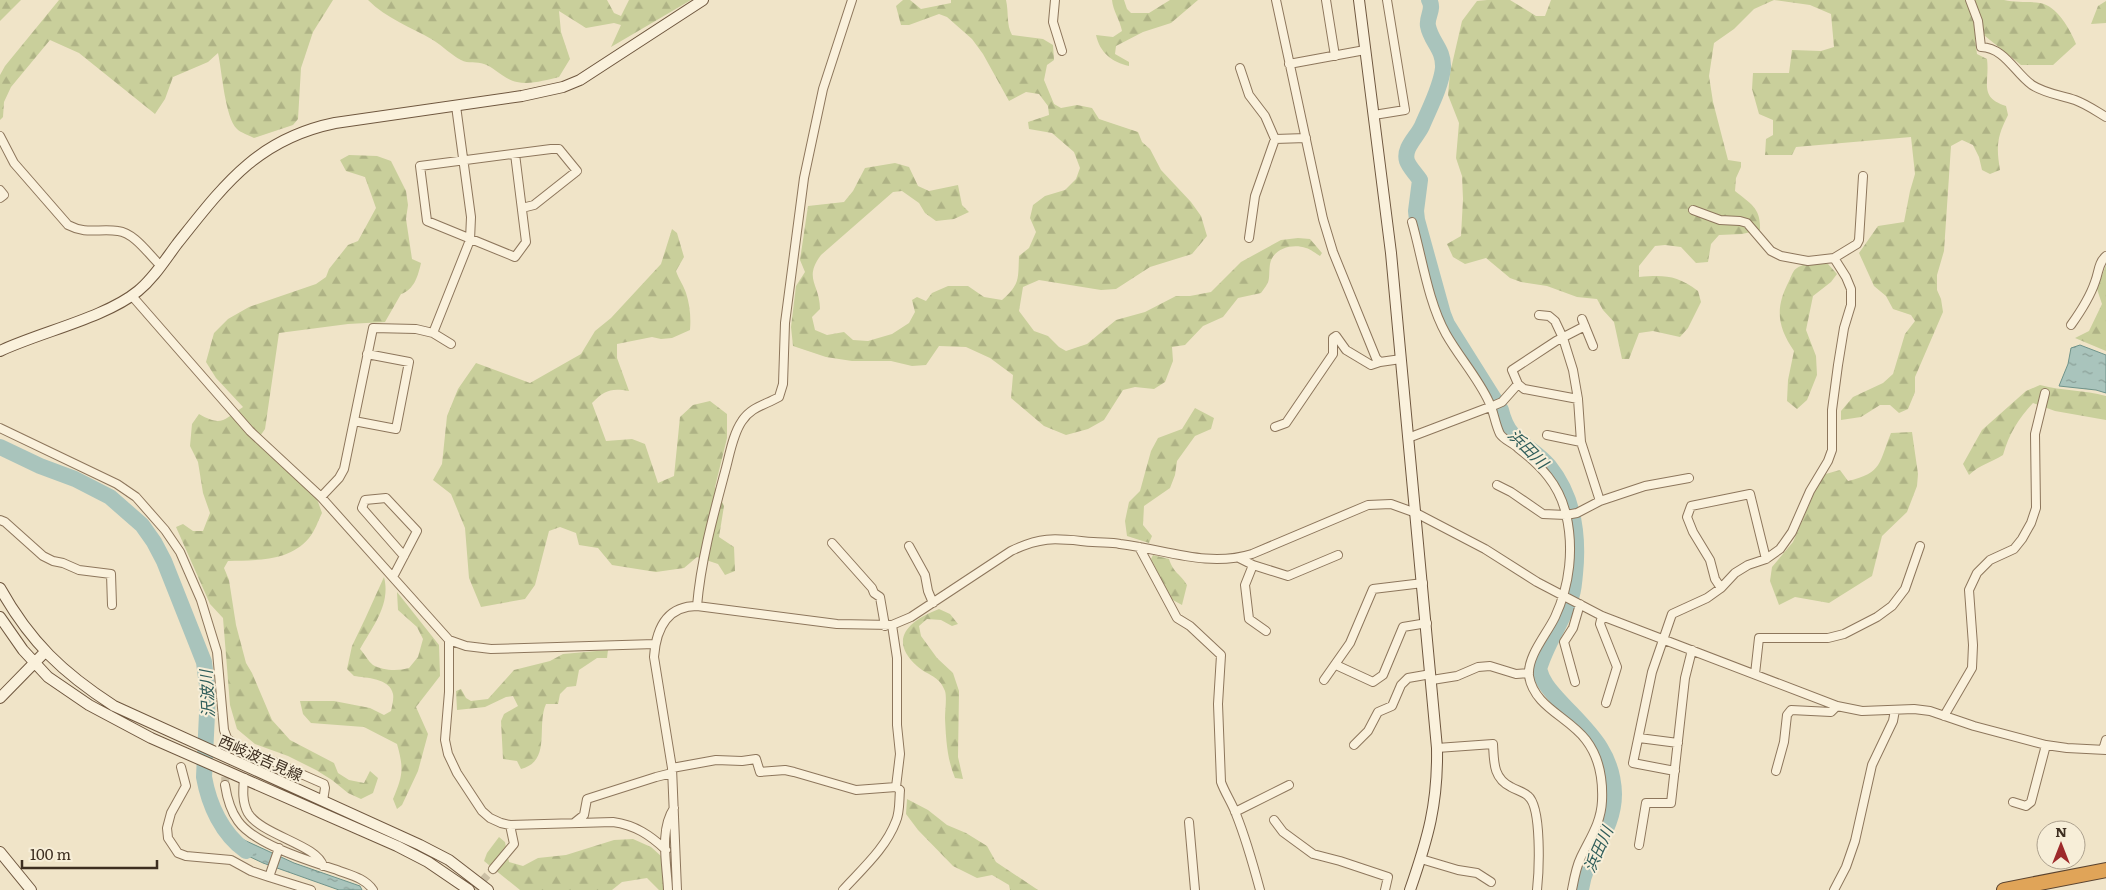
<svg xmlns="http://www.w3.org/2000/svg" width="2106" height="890" viewBox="0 0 2106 890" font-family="Literata,'Noto Sans JP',serif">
<defs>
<pattern id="forest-firs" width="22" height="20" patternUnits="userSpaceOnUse" patternTransform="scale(1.25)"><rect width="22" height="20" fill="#c9cf9b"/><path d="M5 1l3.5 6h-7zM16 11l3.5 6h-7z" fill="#aeb285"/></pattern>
<pattern id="water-ripples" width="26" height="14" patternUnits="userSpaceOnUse" patternTransform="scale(1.25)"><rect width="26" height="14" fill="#a9c4bc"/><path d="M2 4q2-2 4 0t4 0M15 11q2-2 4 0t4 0" fill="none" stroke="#8ba098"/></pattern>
</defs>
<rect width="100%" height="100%" fill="#f0e4c8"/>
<path fill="url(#forest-firs)" d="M0,0H21L0,21Z
M59,0H333L313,32L301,68L298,119L293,125L254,138C249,135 241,133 237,129C225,118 222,71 218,53L208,62L173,77L165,99L155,114L79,53L50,40L11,87L4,102L3,117L0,120V75L5,66Z
M368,0H607L614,13L621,16L629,0H691L611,47L621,25L614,23L586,28L559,11L561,32L570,59L559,77C546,80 530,85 517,82C503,79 494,67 484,64C477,61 468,64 461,60C451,55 443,46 433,40C411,27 387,19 368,0Z
M903,0H910L921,9L951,3V0H1006C1009,13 1006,24 1012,35L1043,39L1053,45L1054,60L1047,65L1044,80L1054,104L1061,108L1077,105L1092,108L1099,119L1138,132L1142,142L1150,149L1161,170L1191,202L1201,216L1207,236L1192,254L1150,267L1116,289L1101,290L1039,280L1023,287L1019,311L1034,331L1048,336L1059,347L1066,351L1087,344L1116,320L1145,312L1176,296H1190L1211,292L1241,262L1281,240L1298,238L1310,239L1322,253L1320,256C1316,254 1311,249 1306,248C1293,243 1273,248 1270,264C1268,279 1272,279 1261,293L1238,298L1223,317L1203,326L1185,345L1172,347L1173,361L1165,382L1154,389L1135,387L1123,390L1104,420L1088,429L1066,435L1044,426L1011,398L1013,375L990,358L966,347L939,346L926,365L912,366L891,361H852L826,357L793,346L791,327L796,286L805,272L800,260L808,206L844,202L853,191L865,168L895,163L909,167L918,186L929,191L958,185L962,205L969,212L954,219L936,221L925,213L919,203L902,191L893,192L821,255C803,279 820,284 820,309L812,317L815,330L827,335L844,332L853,340L868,341L892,334L909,323L915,312L912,300L917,297L926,301L932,293L948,286H968L984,297L1002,300C1020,284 1018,280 1019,256L1029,248L1036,232L1030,218L1033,205L1045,196L1065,190L1076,179L1080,168L1074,152L1052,133L1029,129L1028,122L1049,115L1048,106L1039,94L1026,92L1009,101L983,54L972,39L947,17L939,14L909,25H901L896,6Z
M1112,0H1124L1127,9L1131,13H1149L1170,0H1198L1171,23L1143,32L1116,46L1115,54L1129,62V66C1112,62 1100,53 1096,35L1113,37L1122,31C1120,20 1113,11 1112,0Z
M1487,0H1510L1536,16H1545L1551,0H2004C2016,3 2028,1 2040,3C2057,6 2070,29 2076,44L2053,65H2021L1985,36L1975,39L1977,54L1987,59C1990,83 1978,97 2006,106L2008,115C1997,137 1996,146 2000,170L1990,174L1982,170L1979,157L1973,145L1962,140L1951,146L1944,251L1937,275V290L1941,299L1943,312L1915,377V392L1908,409L1899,413L1890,405H1880L1861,417L1841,420V411L1853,397L1883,383L1893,374L1905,334L1915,321L1911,315L1893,309L1886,296L1874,286L1859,253L1878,226L1904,222L1910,191L1915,174L1911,137L1796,147L1792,155H1765L1766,139L1773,135V120L1759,114L1752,89L1753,73H1789L1792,50L1821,51L1834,47L1831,14L1810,5L1774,0L1754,9L1734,29L1714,43L1709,76L1713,102L1728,160L1741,162V167L1736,178L1735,191C1751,204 1761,208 1760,230L1742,234L1719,235L1711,244L1708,262L1696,263L1681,247L1665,245L1655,246L1639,266V277C1665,275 1676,275 1698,291L1701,302L1688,328L1680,337L1653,331L1639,333L1629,359H1622L1614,322L1603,310L1597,299L1577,297L1547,286L1521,282L1510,278L1486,258L1465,264L1453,257L1447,244L1461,236L1463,199L1462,176L1456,158L1459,123L1448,95L1450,73L1462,21L1477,1Z
M2106,1V23L2091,24L2098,6Z
M349,155L377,156L391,161L406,191L408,205L406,219L412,259L421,263C418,276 414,290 401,294L385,322L348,324L279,333L265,429L258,439L290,474L317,499L322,513C318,521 315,531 309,538C289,562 256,560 228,561L224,568L229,580L236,625L246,663L252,673L272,720L290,740L334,763L338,773L349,780L364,783L370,771L378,778L373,793L361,799L348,793L332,780L316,770L288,756L255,744L237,729L230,705L223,618L210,604L176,527L183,524L193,531H203L210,513L203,493L198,462L190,446L192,424L199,414C222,427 223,420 243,407L216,378L206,362L214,333L228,319L249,307L316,284L326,277L329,269L348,245L358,241L376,208L365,177L346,171L340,160Z
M672,229L677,233L684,257L676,271C679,280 684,286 686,293C690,305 691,318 690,330L672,338L661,339L652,337L617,344V358L629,391C611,388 605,390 592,403L606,441L632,439L645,444L658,483L674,476L680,417L693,405L710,401L727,414V438L715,487L724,506L719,537L734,547L735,571L725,575L718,564L697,557L684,568L656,572L612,565L598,548L579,545L576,533L560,527L549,531L535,585L525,599L481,607L469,578L465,528L451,494L433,480L442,464L447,416L458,389L476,363L530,383L581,354L595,331L611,318L661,264Z
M1828,264L1837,274L1831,282L1813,296L1806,330L1816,356L1817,375L1807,400L1797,409L1787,401L1788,380L1794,351C1777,326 1775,308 1789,281C1791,277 1793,270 1797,268C1805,262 1819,264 1828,264Z
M2106,265V351L2075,338L2089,331L2102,304L2097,289Z
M2040,385C2063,391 2084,390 2106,396V420L2055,411L2033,403C2018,419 2009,434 2003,455C1990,463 1981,464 1969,475L1963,464L1982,430L2026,391Z
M1195,408L1214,418L1211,429L1195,436L1177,461L1175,475L1170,488L1144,506L1143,525L1152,536L1149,543L1127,536L1125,521L1129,502L1140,491L1151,451L1158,438L1182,429Z
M1912,432L1918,474L1917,486L1907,512L1882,536L1872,576L1829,603L1795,597L1779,605L1770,581L1772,567L1793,542L1822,475L1840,470L1848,481C1883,473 1879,462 1891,433Z
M1153,555L1169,559C1174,574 1180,573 1187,585L1182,605L1171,599L1151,559Z
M384,577C391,604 373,626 360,649C364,653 368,661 373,665C383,671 399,671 409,668L418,657L423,639L417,627L398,610L397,592L439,645L440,676L416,707L428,734L418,771L402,805L397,809L393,799C403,775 404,769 397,744L364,727L311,723L303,714L300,701H334L370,708L384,715L391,711C392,706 394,699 393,694C390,678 366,678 354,676L347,669L352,646L365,619Z
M939,609L950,614L958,624L952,626L941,620L927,619L919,626L921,636L937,658L953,673L959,691L958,757L963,779L955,778C947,759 946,739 945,718C945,710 947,698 945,691C939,675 928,676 917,666C887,639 910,620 939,609Z
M608,650L607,658H597L579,670L576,686L567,687L560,694L558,704H546C536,726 552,761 521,769L517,761L503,759L501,721L504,714L518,706L513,696L506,697L485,707L457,710L456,691L461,689L466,698L471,701L488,699L514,670L550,661L563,654Z
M907,799L928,810L947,825L966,833L987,846L996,862L1038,890H1010L1009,885L992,875L977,878L953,866L918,830L906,814Z
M499,837L505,842L509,862L523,866L538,858L566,855L614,840L633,839L651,847L661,856L665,890H659L647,878L622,882L612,890H520L484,861L487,853Z"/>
<path fill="url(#water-ripples)" stroke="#6f938a" d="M2080,345L2106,355V393L2096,390L2059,386L2068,364L2071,348Z
M230,837L244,840L294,863L360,886L362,890H339L263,863L246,855Z"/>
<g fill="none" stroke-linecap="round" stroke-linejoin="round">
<path stroke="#a9c4bc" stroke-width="16" d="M1429,0C1435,9 1426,17 1428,26C1431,42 1444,49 1443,68C1441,87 1429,109 1422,126C1417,137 1403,148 1407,161C1409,167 1416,174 1420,180L1416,211L1417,220L1443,314L1447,324L1501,410C1509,444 1529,443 1549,466C1574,497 1579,535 1575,574C1574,582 1574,592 1570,600C1561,624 1546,645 1539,669C1542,681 1549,689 1557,698C1584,728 1613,749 1614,794C1614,833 1585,854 1581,890
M0,447L40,466L75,479L110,497L142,525L154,542L164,561L204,662L208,693L204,777C209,805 222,834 246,851"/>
<path stroke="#ccc0a6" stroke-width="8" stroke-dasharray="8 4" stroke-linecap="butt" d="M225,785L227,738
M474,890L493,869"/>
<defs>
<path id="street" d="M1055,0L1053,22L1062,51
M1276,0L1323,219L1333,252L1376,358L1380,362L1401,359
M1326,0L1335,56
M1970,0L1978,21L1981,47C2005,48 2014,72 2032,85C2046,94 2061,95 2075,100C2086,104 2096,111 2106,117
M1289,64L1365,50
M1240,68L1249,95L1265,116L1275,139
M1374,115L1405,110L1387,0
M0,136L14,163L68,225C87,235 99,228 118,231C135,233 149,255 161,266
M515,154L526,242L515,257L427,221L420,166L551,149H559L577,171L534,205L522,208
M0,190L4,195L0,198
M1693,210L1720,220L1740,221L1747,223L1771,251L1781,256L1808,261L1834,258L1857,244L1859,240L1863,176
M1412,222C1422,257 1428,302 1446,334C1459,357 1478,378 1489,402C1494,412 1495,424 1500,434C1504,440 1513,443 1518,448C1541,466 1559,484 1566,514C1574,548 1570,585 1555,617C1547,634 1527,656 1529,676C1534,707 1569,717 1586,740C1599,757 1603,780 1602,801C1601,823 1590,838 1581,857C1576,867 1574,879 1572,890
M1249,238L1255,196L1275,139L1306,138
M132,296L250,431L321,497L449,640L466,646L491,649L655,644
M1539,315L1549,316L1555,321L1563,338L1573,370L1578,399L1581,442L1600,501
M1582,319L1593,346
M2071,325C2081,311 2090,297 2095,282C2099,272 2098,263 2106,256
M433,333L470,240L471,217L456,106
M1578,399L1524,389L1518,384L1512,370L1556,341L1585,326
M354,421L396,429L409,362L367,354
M1275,427L1286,423L1333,354V338L1336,336L1346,350L1371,365L1380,362
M0,428L117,484L136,497L165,530L180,552L201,600L217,652L224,730L227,738L235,745L324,784L325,788L323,801
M1547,435L1581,442
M1408,438L1495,405L1502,402L1518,384
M1497,485L1511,492L1543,514L1566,515L1577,513L1600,501L1645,486L1689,478
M321,497L339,478L344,469L373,328L416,329L433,333L451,344
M0,520L5,522L43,556L53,561L63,563L79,570L111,574L112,605
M832,543L872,588L874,593L880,597L885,626
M909,546L925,575L928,591L933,603
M1139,547L1177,618L1190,626L1221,655L1218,704L1221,782C1225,793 1232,803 1236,814C1246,839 1253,864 1260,890
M1239,558L1253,565L1288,576L1338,555
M1253,565L1245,585L1249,619L1266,631
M393,577L417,531L386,498L365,500L362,508L404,556
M1721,588L1715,579L1710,560L1693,532L1687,517L1691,506L1750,494L1766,559
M697,606C701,559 714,513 726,468C730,453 733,434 742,421C751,407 765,405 779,397L783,384L785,323L804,178L823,89L852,0
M1602,616L1600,624L1617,667L1606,703
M449,640V692L445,740L448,754L457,773L482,811L490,818L501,823L510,825L613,822C635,825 650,835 666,850
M1336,665L1373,682L1383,675L1403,627L1427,623
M1755,674L1759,638H1828L1844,634L1877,617L1892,606L1905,589L1920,546
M1324,680L1350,643L1373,589L1423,583
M1432,680L1457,676L1478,667L1490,666L1516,674L1529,673
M1575,682L1564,642L1573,628L1580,604
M1944,716L1972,668L1973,645L1969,590L1977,573L1990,560L2014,549L2022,539L2031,523L2036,508L2035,434L2045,393
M1639,738L1678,743
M1354,745L1368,731L1378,712L1392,706L1401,685L1408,678L1431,674
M1437,748L1493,744C1494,762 1493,778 1511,787C1516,790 1524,792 1528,796C1542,807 1539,872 1537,890
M2103,750L2106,740
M181,767L186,786L171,813L167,828L168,838L178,853L186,856L231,860L251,871L269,877
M672,768L716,760L742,761L756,759L760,772L785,770L794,772L856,790L896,787
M1675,771L1633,763L1652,672L1672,614L1707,598L1721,588L1735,573L1748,565L1766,559L1780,549L1792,532L1810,491L1828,461L1832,450V410L1838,365L1844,328L1851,305V289L1846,277L1834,258
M1776,771L1784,742L1787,715L1791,710L1831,712L1837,706
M244,778C243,790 242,802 248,813C261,835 318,845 323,866
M225,785C227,798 230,810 238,821C254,844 309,861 337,870C350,875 365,878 373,890
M2013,802L2026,806L2031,802L2046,745
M1235,812L1289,785
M1274,820L1283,832L1313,854L1340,861L1388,877L1385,890
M1189,822L1195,890
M574,823L584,815L587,799L656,777L672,773
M1639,845L1646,803H1671L1685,678L1692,650
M279,848L269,877L311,890
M1421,859L1458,870L1477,873L1491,882
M493,869L514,844L510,825
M668,890C667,865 659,830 674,808
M677,890L672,768L654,657C656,630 666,606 697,606L837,624L892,625L911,617L1011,551C1044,535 1058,539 1093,542C1102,543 1111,542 1120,544C1164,549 1207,568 1252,554L1368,505L1391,504L1416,513L1485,549L1537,582L1602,616L1837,706L1862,711L1914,709L1930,711L1974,726L2046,745L2067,748L2106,750
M843,890C862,869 886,848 896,821C900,812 899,801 900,790L896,787L900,754L897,725V658L892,625
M1834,890L1846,867L1855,841L1872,765L1893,721L1895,710"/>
<path id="secondary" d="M1359,0L1391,253L1437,748C1438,804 1428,838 1410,890
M0,351C40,332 105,318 138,291C154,278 165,260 177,244C224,185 257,139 335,123L522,96L563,87L580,80L703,0
M0,588C30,642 63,673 114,706L420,845L449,860L488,890
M0,617L23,650L48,677L89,705L151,738L397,846L428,862L469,890
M0,698L45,652
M0,852L31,890"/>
<path id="highway" d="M2004,890L2106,870"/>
</defs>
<use href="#street" stroke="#8d765c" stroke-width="10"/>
<use href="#secondary" stroke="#6f573f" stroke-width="12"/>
<use href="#highway" stroke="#5b4430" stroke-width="16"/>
<use href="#street" stroke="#faf1dc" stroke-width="8"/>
<use href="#secondary" stroke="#faf1dc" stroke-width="10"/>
<use href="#highway" stroke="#e0a458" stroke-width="14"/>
</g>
<g text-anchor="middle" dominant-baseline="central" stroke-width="4" stroke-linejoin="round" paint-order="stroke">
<g font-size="15" fill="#3d2e20" stroke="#f7eed8">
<text transform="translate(261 757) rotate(24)">西岐波吉見線</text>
</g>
<g font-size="16" font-style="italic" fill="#2f5d5a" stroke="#f7eed8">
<text transform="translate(1529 448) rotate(45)">浜田川</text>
<text transform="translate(206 694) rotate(-93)">沢波川</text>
<text transform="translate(1597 849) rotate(-66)">浜田川</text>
</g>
</g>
<g transform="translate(2061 845)"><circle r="24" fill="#f7eed8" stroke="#ada18e"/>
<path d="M0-4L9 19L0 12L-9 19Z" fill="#9e2a2b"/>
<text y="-8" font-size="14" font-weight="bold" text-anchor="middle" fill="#3d2e20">N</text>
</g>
<path d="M22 860v8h135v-8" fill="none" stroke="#3d2e20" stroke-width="2.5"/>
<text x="30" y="860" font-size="15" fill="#3d2e20" stroke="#f7eed8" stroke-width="4" paint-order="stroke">100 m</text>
</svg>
